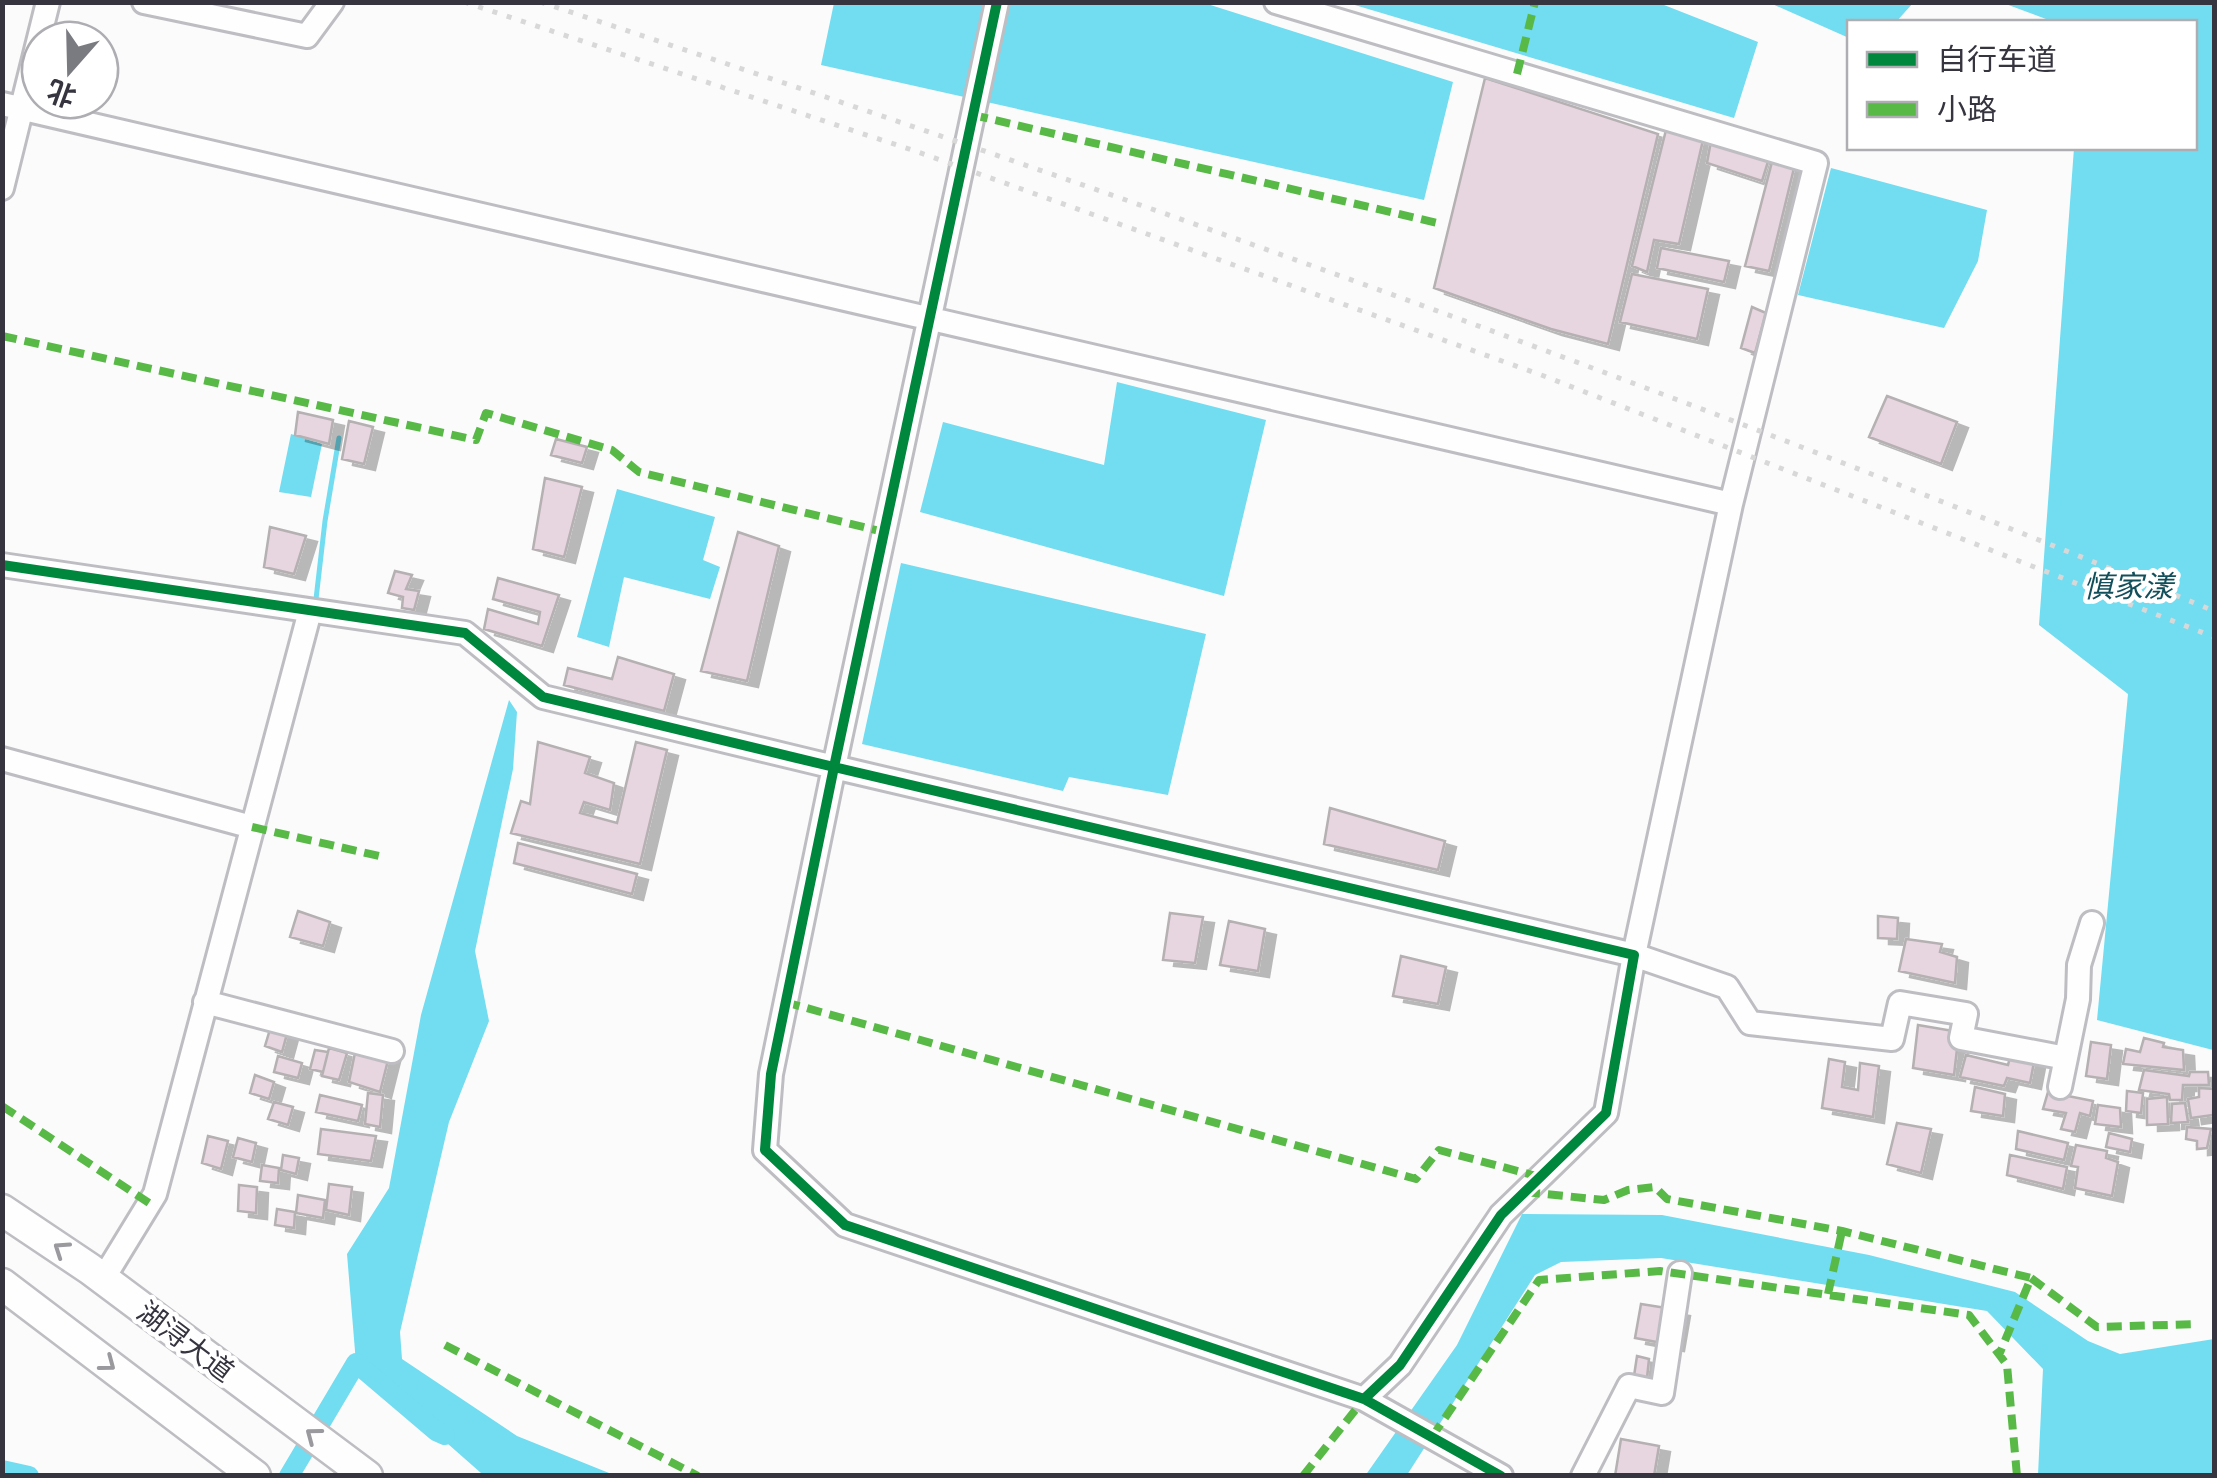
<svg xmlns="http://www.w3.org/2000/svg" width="2217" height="1478" viewBox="0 0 2217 1478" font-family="'PT Sans Narrow','Noto Sans SC',sans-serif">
<defs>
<filter id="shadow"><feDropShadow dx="11" dy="6" stdDeviation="0" flood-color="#0004"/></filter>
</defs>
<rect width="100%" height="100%" fill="#fbfbfb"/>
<path fill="#72dcf0" d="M1201,2L1453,82L1424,200L821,65L834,3Z
M1348,3H1659L1758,42L1734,118Z
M1770,3H1913L1896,22H1850L1849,38Z
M2003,3H2214V1062L2213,1050L2097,1020L2128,694L2039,625L2074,148H2194V22H2054Z
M1831,168L1987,210L1978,261L1944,328L1798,295Z
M1117,382L1266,420L1224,596L920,512L943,422L1104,465Z
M291,434L322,444L311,497L279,492Z
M617,489L715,517L703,560L720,567L710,599L624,577L609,647L577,637Z
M901,563L1206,634L1168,795L1069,777L1063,791L862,744Z
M509,700L517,712L513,769L475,951L489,1021L449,1122L400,1332L402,1359L517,1436L614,1475L489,1476L481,1473L356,1363L347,1254L389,1188L421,1015Z
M1522,1214L1662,1215L1869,1255L2015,1292L2088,1341L2120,1354L2214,1339V1475H2038L2043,1369L1987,1311L1661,1258L1561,1262L1535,1275L1407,1475L1365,1476L1457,1345Z"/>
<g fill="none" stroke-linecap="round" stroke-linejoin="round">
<path stroke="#72dcf0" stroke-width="5" d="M316,599L325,521L339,438"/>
<path stroke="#72dcf0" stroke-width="20" d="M2,1470L29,1476
M289,1476L356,1363L436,1431L445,1435"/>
</g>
<path fill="#e7d5df" stroke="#b5b0b2" stroke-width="2.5" filter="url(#shadow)" d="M1485,78L1658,134L1608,344L1551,329L1434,288Z
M1666,130L1703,140L1679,244L1654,240L1647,272L1632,266Z
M1711,141L1769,158L1762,181L1707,163Z
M1772,162L1794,168L1769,271L1745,266Z
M1661,248L1729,261L1724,282L1657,268Z
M1632,274L1708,289L1697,339L1620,322Z
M1752,307L1766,313L1755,353L1741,348Z
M1887,396L1957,422L1941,464L1869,437Z
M298,412L333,420L329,444L295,435Z
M349,421L373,427L364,464L342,459Z
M556,439L587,447L582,463L551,455Z
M545,478L582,487L564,557L533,549Z
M270,527L306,536L294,574L264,567Z
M738,532L779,546L747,681L701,671Z
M395,571L412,575L406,589L419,591L414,610L402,608L403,597L388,593Z
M498,578L559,595L542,646L484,629L488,609L538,624L540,612L493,599Z
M618,657L674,674L664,711L564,685L568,668L612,679Z
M538,742L590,757L585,773L614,783L610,810L584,802L580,813L617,823L636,742L667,750L640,864L511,833L521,801L530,804Z
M1330,808L1445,841L1438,870L1324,844Z
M518,843L637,874L632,894L514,863Z
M298,911L330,922L323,946L290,937Z
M1170,913L1203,917L1195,963L1163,960Z
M1878,916L1898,918L1897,939L1878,938Z
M1229,921L1265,929L1258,971L1220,965Z
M1906,939L1942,944L1940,952L1957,957L1955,983L1899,971Z
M1401,956L1446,967L1438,1004L1393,996Z
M1918,1025L1959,1032L1954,1075L1913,1068Z
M271,1026L288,1030L282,1052L265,1046Z
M2144,1038L2164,1043L2163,1047L2183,1050L2184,1070L2123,1064L2126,1049L2140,1052Z
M2091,1042L2111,1045L2107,1079L2086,1076Z
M329,1048L347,1053L339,1080L322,1076Z
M356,1048L389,1056L380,1092L349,1082Z
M315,1050L328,1052L323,1072L310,1069Z
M1966,1055L2008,1065L2010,1057L2034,1062L2030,1083L2007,1078L2004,1086L1960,1077Z
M278,1056L302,1063L298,1078L274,1072Z
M1829,1059L1845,1062L1842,1087L1858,1090L1860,1063L1879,1066L1873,1117L1822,1108Z
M2144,1070L2189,1076L2190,1072H2208L2209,1085H2183L2182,1100H2170L2169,1094L2139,1090Z
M255,1075L274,1082L269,1099L250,1093Z
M1975,1087L2005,1094L2003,1116L1971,1111Z
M2199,1088L2214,1089L2213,1115L2191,1118L2188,1099L2199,1097Z
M2127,1091L2143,1093L2141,1113L2126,1111Z
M2048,1092L2093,1101L2090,1116L2080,1113L2075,1132L2061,1129L2066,1113L2043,1109Z
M368,1093L383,1095L380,1127L365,1124Z
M320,1095L362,1105L358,1121L316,1112Z
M2167,1097L2168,1124L2147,1125V1099Z
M274,1102L293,1107L288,1125L268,1119Z
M2185,1103L2188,1122L2171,1123L2172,1104Z
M2098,1105L2120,1108L2121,1127L2095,1124Z
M1897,1123L1931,1129L1921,1173L1887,1164Z
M2187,1127L2211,1129L2207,1148L2197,1149V1141L2186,1139Z
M321,1129L376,1136L371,1161L318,1154Z
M2018,1131L2068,1143L2064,1160L2016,1149Z
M2109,1133L2132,1139L2130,1152L2106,1147Z
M208,1136L228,1141L221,1169L202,1163Z
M238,1138L256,1143L252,1162L233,1157Z
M2076,1145L2107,1151L2106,1158L2118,1162L2112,1196L2075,1188L2078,1167L2071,1166Z
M283,1155L299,1158L296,1174L281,1170Z
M2010,1155L2067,1167L2063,1189L2007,1175Z
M262,1165L279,1168L278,1183L260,1181Z
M329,1184L352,1187L349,1215L326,1210Z
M239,1185L257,1187L256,1213L238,1211Z
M298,1195L325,1200L323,1218L296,1213Z
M277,1209L295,1212L294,1228L275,1225Z
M1641,1304L1679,1310L1673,1345L1635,1338Z
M1637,1356L1649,1359L1647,1378L1634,1376Z
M1621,1439L1659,1446L1654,1476H1615Z"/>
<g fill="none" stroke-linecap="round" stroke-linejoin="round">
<defs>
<path id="minor" d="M144,2L307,36L332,2
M997,2L834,767L1634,955L1606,1113L1501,1215L1400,1365L1364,1399
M1276,2L1816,163L1731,504L1634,955L1727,987L1750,1023L1892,1039L1900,1003L1966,1014L1961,1038L2066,1058
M2,104L1731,504
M2,188L48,2
M2,565L465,633L543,697L834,767L771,1074L765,1150L845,1225L1364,1399L1501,1476
M2,759L252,827
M205,1002L392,1051
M2060,1087L2078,999L2079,965L2092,923
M103,1279L155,1194L310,611
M1583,1476L1629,1386L1662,1393L1680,1273"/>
<path id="major" d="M2,1210L90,1269L367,1476
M2,1284L255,1476"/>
</defs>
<use href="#minor" stroke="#bebdc2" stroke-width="28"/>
<use href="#major" stroke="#bebdc2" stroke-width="35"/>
<use href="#minor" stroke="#fefefe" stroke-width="22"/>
<use href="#major" stroke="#fefefe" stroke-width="30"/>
<path stroke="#d8d8d8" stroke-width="5" stroke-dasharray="5 10" stroke-linecap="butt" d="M464,2L918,152L1544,376L2214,637
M540,2C1104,187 1665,385 2214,611"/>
<path stroke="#58b947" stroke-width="8" stroke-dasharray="15 8" stroke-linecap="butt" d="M1517,74L1535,2
M973,115L1442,224
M2,336L476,440L486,413L612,450L639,472L884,532
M252,827L379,856
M785,1002L1416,1179L1439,1150L1540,1177
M2,1106L149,1203
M1525,1192L1604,1200L1628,1190L1655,1187L1667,1199L1842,1231L2031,1278L1999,1355
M2031,1278L2097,1327L2197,1324
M1828,1294L1842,1231
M445,1345L698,1476
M1432,1437L1539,1280L1660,1271L1969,1315L2007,1365L2017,1476
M1303,1476L1364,1399"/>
<defs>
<path id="cycleway" d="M997,2L834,767L1634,955L1606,1113L1501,1215L1400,1365L1364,1399
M2,565L465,633L543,697L834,767L771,1074L765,1150L845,1225L1364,1399L1501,1476"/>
</defs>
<use href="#cycleway" stroke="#fff" stroke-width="16"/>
<use href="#cycleway" stroke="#00873e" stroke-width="10"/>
</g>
<defs><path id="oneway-chevron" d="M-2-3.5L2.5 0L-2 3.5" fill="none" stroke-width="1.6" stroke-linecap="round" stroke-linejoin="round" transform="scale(2.5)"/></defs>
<g stroke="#9a999e">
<use href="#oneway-chevron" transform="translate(61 1249) rotate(-146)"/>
<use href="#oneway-chevron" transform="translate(108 1364) rotate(37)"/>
<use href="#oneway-chevron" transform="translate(313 1435) rotate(-143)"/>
</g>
<g text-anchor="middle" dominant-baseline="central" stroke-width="9" stroke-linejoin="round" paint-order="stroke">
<g font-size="28" fill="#35343f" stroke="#fff">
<text transform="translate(186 1341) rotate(37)">湖浔大道</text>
</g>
<g font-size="30" font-style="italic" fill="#124f5b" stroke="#fff">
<text x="2128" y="585">慎家漾</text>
</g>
</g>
<rect width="2217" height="1478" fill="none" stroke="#35343f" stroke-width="10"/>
<rect x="1847" y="20" width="350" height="130" fill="#ffffff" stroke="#aeaeb2" stroke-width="2.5"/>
<rect x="1867" y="52" width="50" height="15" fill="#00873e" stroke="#aeaeb2" stroke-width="2.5"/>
<text x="1937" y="70" font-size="30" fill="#35343f">自行车道</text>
<rect x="1867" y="102" width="50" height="15" fill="#58b947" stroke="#aeaeb2" stroke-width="2.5"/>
<text x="1937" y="120" font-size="30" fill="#35343f">小路</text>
<g transform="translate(70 70) rotate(200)"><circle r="48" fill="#ffffff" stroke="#aeaeb2" stroke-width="2.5"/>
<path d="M0-8L18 38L0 25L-18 38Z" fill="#7a7a81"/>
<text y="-15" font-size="28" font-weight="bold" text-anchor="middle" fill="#35343f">北</text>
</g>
</svg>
